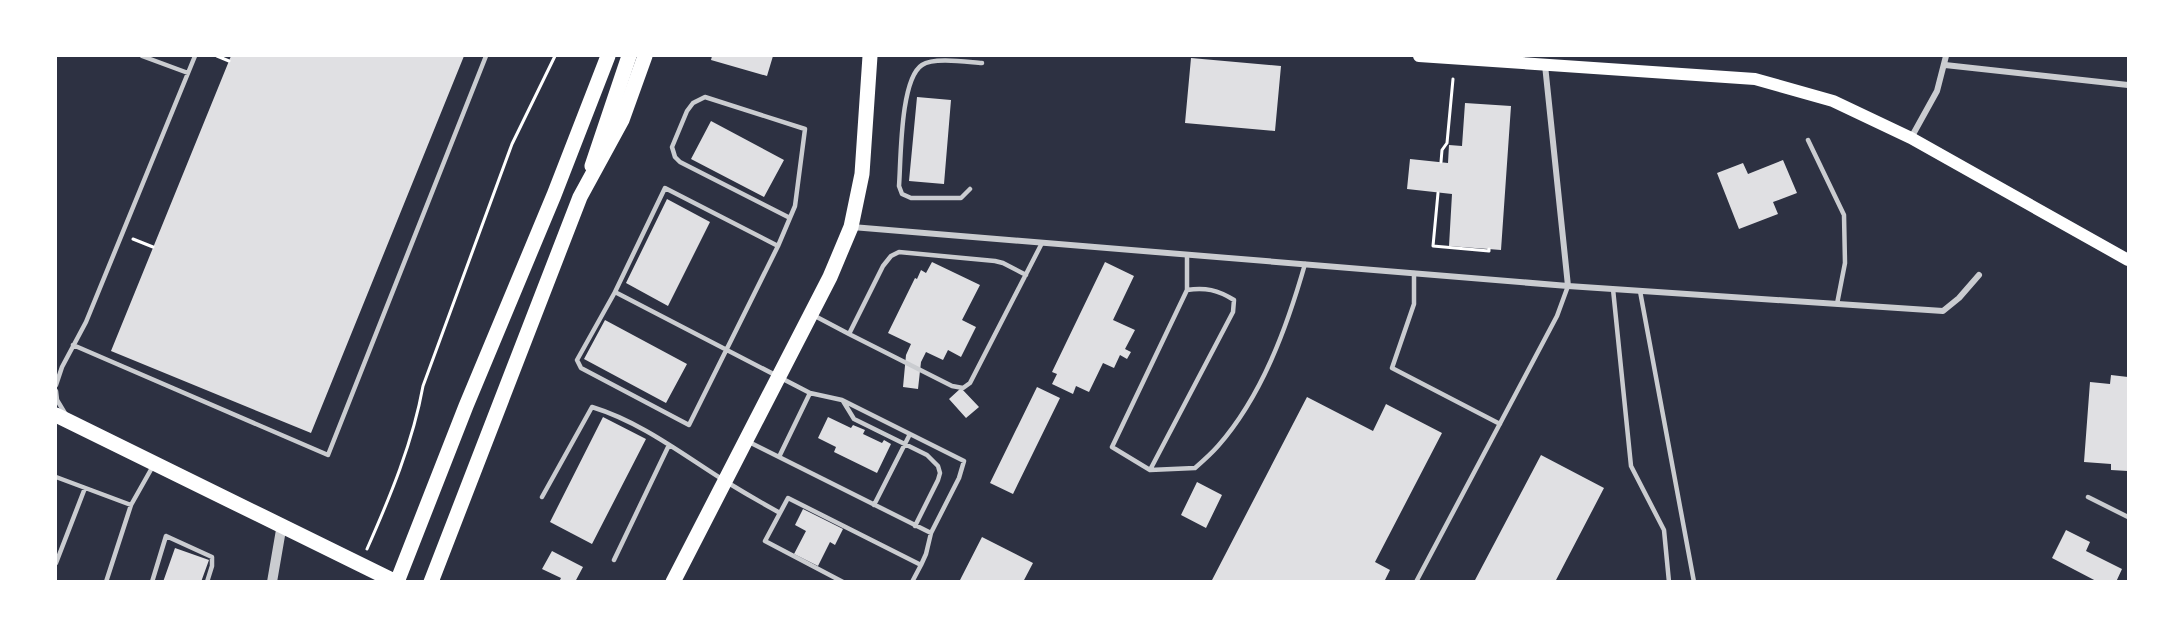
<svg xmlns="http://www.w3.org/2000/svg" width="2184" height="637" viewBox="0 0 2184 637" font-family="'DejaVu Sans',sans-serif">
<rect width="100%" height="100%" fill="#2d3142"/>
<path fill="#e0e0e3" d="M231,56H464L311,433L111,351Z
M712,56H773L767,76L711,60Z
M1191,58L1281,66L1275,131L1185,123Z
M917,97L951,100L944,184L909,181Z
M1465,103L1511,106L1501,250L1449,246L1452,194L1407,189L1410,159L1448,163L1449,145L1462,146Z
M711,121L784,160L764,197L691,159Z
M1783,160L1797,193L1773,202L1778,214L1739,229L1717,173L1743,163L1748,174Z
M667,199L710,222L668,306L626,283Z
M932,262L980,285L962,320L976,327L961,357L948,350L943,360L926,352L921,362L918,389L903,387L906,355L911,344L888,333L915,278L917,279L921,270L926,273Z
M1105,262L1134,276L1113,320L1135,330L1125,349L1131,352L1127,359L1120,355L1114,368L1103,363L1089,392L1076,386L1073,394L1052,384L1057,374L1052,372Z
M605,320L687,364L666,403L584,359Z
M2111,375L2128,377V471L2111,470V464L2084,462L2090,382L2110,384Z
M1037,387L1060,398L1013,494L990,483Z
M961,388L979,407L966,418L949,399Z
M1307,397L1373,431L1386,404L1442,433L1375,562L1390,570L1384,582H1211Z
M603,417L646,439L592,544L550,522Z
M828,417L851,428L853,425L865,430L863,434L882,443L884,440L891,444L877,473L834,452L836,447L818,438Z
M1541,455L1604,488L1555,582H1474Z
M1197,482L1222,495L1206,528L1181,515Z
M803,509L843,529L835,545L830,542L818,566L794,554L806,531L795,525Z
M2066,530L2090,542L2086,551L2122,569L2116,582H2098L2052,558Z
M982,537L1033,563L1023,582H959Z
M175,548L209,560L201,582H163Z
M552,551L583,567L575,582H559L561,578L542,569Z"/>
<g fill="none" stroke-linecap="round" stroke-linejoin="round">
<path stroke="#fff" stroke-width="3" d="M217,56L229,61
M1441,162L1442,150L1447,143L1453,79
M1438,193L1433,246L1489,251V249
M133,239L153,247
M367,549C390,497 413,442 423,386L512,144L555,56"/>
<path stroke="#caccd0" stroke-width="4.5" d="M142,56L188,73
M1808,140L1844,215L1845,263L1837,304
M970,189L961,198H911L902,194L899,186C901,160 900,79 922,65C934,57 967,62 982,63
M1187,255V290L1112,447L1150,470L1195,468C1203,461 1211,454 1218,446C1262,396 1287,327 1305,264
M1414,273V304L1392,368L1500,424
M1613,289L1631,466L1664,530L1669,582
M1640,291L1694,582
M615,292L577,360L581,368L689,425L778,246
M813,315L849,334L883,266L891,256L899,252L995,261L1003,263L1026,275
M849,334L952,386L963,388L970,383L1042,243
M73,345L328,455L486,56
M56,385L62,367L86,322L195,56
M56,391L57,400L66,415
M843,401L854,419L927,455L938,466L940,473L938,480L915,526
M747,441L931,533L959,478L964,461L842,400L810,393L615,292L665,188L778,246L795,206L805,129L705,97L693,103L687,111L672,147L675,157L680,162L790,218
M779,457L810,393
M1150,470L1233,312L1234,300C1218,290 1205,287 1187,290
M56,477L131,505L153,466
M542,497L592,407C641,422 682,454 725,481C743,492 762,503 780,513
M2088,497L2128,517
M874,505L910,434
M614,560L669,445
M56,563L85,488
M921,565L926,554L931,533
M106,582L131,505
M152,582L166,536L212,557V566L207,582
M843,582L765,541L788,498L921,565L912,582
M1416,582L1557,316L1568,286"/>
<path stroke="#caccd0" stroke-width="6" d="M1545,65L1568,286
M1945,65L2128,85
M1911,138L1937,91L1946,56
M852,227L1568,286L1943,311L1959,298L1979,275"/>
<path stroke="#caccd0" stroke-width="10" d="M272,582L282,524"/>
<path stroke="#fff" stroke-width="12" d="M1419,56L1755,79L1833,101L1911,138L2128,260"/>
<path stroke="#fff" stroke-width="15" d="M592,166L629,56
M56,415L396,582
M397,582L466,406L554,195L608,56
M673,582L830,277L851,227L862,174L870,56"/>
<path stroke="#fff" stroke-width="15" d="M431,582L580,197L622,120L645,56"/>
</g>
<rect width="2184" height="637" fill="none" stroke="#ffffff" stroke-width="114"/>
</svg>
